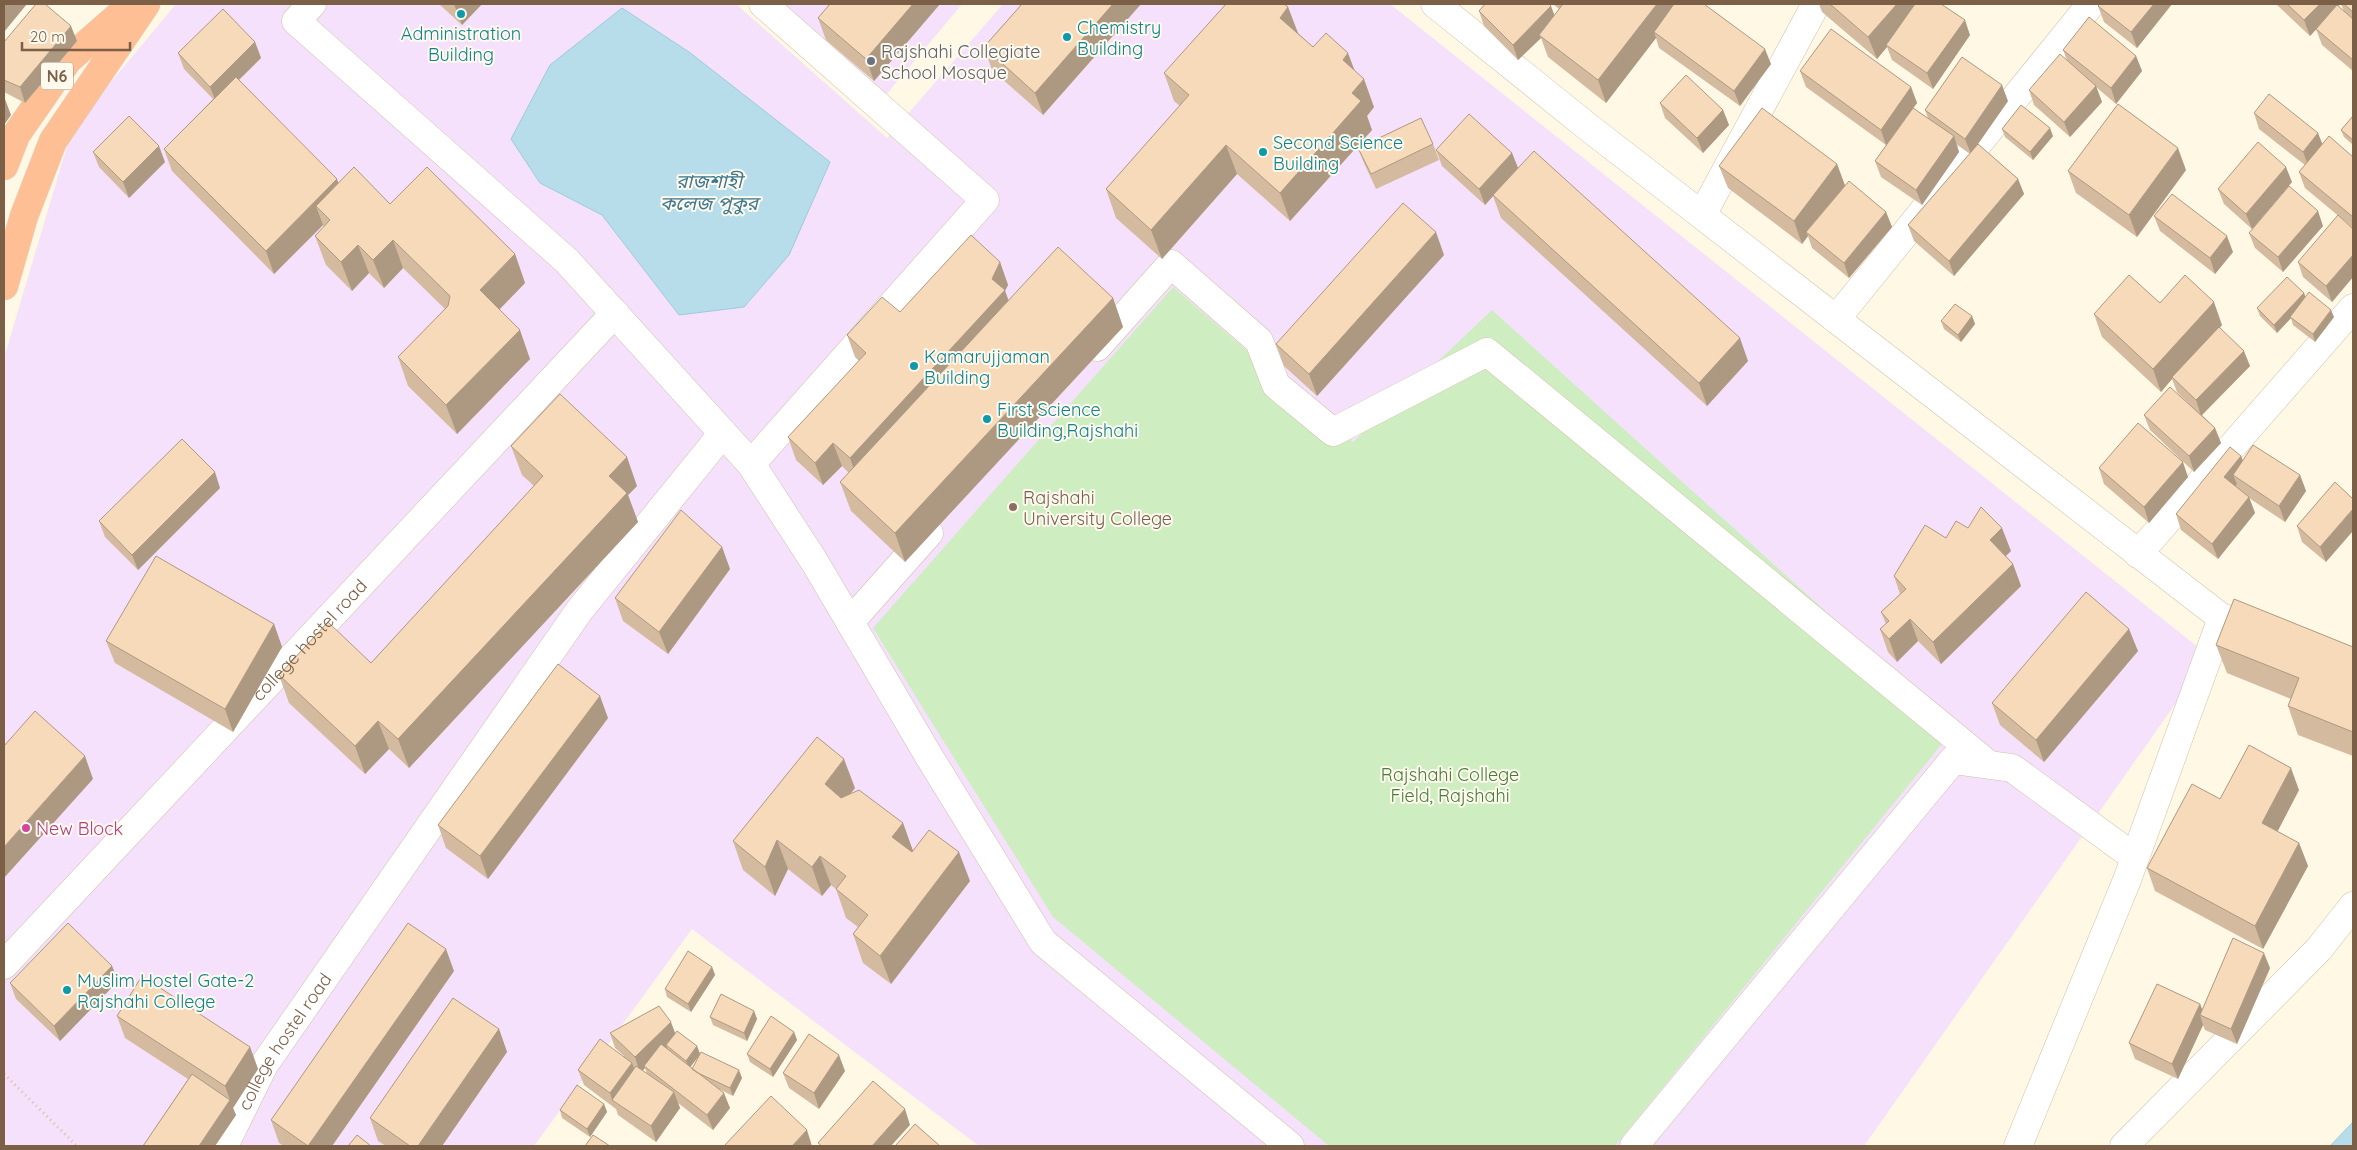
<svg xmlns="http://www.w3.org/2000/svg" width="2357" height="1150" viewBox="0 0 2357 1150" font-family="Quicksand,'Noto Sans Bengali',sans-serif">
<rect width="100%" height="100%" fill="#fff8e5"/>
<path fill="#f5e1fb" d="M176,4H736L887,138L1003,4H1390L2209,656L1864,1146H979L692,929L534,1146H4V358L72,129Z
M759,4H962L875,108Z"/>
<path fill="#ceeec1" d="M1173,287L1353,442L1492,310L1955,728L1615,1146H1329L1053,917L873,628Z"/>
<path fill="#b7ddeb" stroke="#9ccbde" d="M622,8L689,52L830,162L789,255L744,307L679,315L602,215L540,183L511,139L550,65Z
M2353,1122V1146H2330Z"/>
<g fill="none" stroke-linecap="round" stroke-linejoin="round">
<defs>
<g id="minor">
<path d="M312,4L296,21L567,261L751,464L814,561L930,758L1043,942L1290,1146"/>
<path d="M1435,4L1588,127L2222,618L2261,627"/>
<path d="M1702,215L1816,4"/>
<path d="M1836,319L2091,4"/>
<path d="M1097,347L1171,264L1259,341L1276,385L1333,432L1487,352L1988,764"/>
<path d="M751,464L985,200L763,4"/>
<path d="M2138,554L2353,308"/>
<path d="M850,622L929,533"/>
<path id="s1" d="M4,965L615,313"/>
<path id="s2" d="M224,1146L264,1065L579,611L723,433"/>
<path d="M1634,1146L1953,760L2012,768L2134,857"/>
<path d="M2018,1146L2127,880L2222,618"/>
<path d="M2124,1146L2319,949L2353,906"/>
</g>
<path id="highway" d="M4,166L16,135L68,60L132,4
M4,286L24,216L53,141L146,4"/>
</defs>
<use href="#minor" stroke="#d2c0a9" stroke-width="29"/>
<use href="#highway" stroke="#dfd9d3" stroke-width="29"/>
<path stroke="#ddbd9c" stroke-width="3" stroke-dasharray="1 4" stroke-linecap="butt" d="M4,1074L77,1146"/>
<use href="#minor" stroke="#fff" stroke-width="28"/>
<use href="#highway" stroke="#ffbf95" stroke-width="28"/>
</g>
<path fill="#d4bb9f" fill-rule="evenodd" d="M439,4H482L462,25Z
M830,4H940L874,81L826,40L818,18Z
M1022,4H1141L1043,115L992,70L984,47Z
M1553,4H1704L1771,64L1740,106L1659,48L1656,38L1606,103L1548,57L1541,38L1518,60L1484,26L1479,11L1555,15L1559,9Z
M1819,4H1941L1970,35L1933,89L1892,60L1887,47L1877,59L1822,12Z
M2100,4H2172L2137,48L2104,22L2098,6Z
M2276,4H2340L2338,6L2344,11L2341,4H2353V71L2322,45L2316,29L2318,27L2310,36Z
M1288,7L1298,33L1313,47L1354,71L1374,107L1367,116L1372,130L1290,221L1237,174L1162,259L1116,218L1106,189L1180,106L1174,101L1164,73Z
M77,41L25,103L4,92V42Z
M255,42L261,58L239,80L338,183L515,254L525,283L499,310L530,359L457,434L408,386L398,357L445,309L403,268L384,288L369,273L352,291L326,265L315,236L324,227L323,225L274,274L172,171L164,149L213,99L184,69L178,53Z
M2063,50L2136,56L2142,71L2116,104L2096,87L2102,102L2070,137L2034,105L2029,90L2067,60Z
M1800,71L1911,87L1917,103L1913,108L1928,118L1925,110L2008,101L1978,144L2018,179L2024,194L1954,276L1914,241L1908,225L1970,154L1956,144L1959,152L1922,205L1881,177L1875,161L1908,114L1886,145L1806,87Z
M1660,103L1723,110L1729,125L1703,153L1665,118Z
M2254,113L2322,144L2353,157V228L2305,188L2299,172L2305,165L2259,129Z
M2353,116V145L2344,137L2341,130Z
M2002,129L2053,136L2033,160L2005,137Z
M1433,144L1439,160L1376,189L1364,163L1358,148Z
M1436,150L1512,153L1518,168L1748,361L1707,406L1501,218L1493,196L1485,205L1442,166Z
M93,152L165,162L129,198L99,167Z
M1837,164L1845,185L1886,212L1892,227L1849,278L1812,248L1808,236L1802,244L1728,188L1719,166Z
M2186,170L2137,237L2076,193L2068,171Z
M2292,182L2252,229L2224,204L2218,189Z
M2154,216L2233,252L2215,274L2160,231Z
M2323,226L2283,272L2255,248L2249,233Z
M2353,229V277L2332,302L2303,277L2298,262Z
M1444,255L1317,396L1284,366L1276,344Z
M1000,262L1008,285L1005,291L1009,301L1113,298L1123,327L905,562L851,511L840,482L849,473L842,466L823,485L796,460L788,437L859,361L855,357L847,335L900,312Z
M2304,293L2305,297L2334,317L2315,342L2293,325L2291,318L2277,333L2260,316L2257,308Z
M2094,314L2222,325L2220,327L2250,366L2202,415L2215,428L2221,443L2194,472L2150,430L2144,415L2191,406L2177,392L2172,379L2161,392L2102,337Z
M1972,316L1975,324L1961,342L1944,329L1941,321Z
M511,446L637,486L628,495L638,522L409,768L389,749L365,774L289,703L279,675L371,663L534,486L522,475Z
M2241,456L2243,461L2300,475L2306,491L2285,522L2249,498L2255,513L2218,559L2181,530L2176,514Z
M2099,468L2188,477L2149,523L2104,484Z
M2335,482L2326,562L2302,542L2297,526Z
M220,488L138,570L105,537L99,521Z
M1968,528L2011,551L2006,556L2013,564L2021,586L1941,664L1918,641L1897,662L1888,652L1880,629L1886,624L1881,612L1900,594L1894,576L1946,538Z
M722,547L730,569L668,654L623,621L615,598Z
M274,624L282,647L233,732L115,663L106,641Z
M2216,645L2353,647V756L2298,735L2288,706L2291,699L2227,673Z
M2138,651L2044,762L2000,725L1992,703Z
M608,718L488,879L446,848L438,825Z
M855,788L850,794L903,823L913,851L970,881L891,984L863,963L853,934L858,927L846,918L836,889L831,885L822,896L788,869L775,896L743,870L733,841Z
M2299,790L2277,832L2299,843L2308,866L2263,949L2155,891L2147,868L2220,799Z
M112,966L118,981L60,1041L16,999L10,983Z
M712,967L715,975L691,1012L667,997L665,989Z
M2270,968L2237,1044L2205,1030L2203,1025L2178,1079L2135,1059L2129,1043L2200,1004L2202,1009Z
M454,971L332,1146H284L279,1143L271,1120Z
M754,1011L757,1019L747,1041L713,1025L710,1017Z
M117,1016L250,1047L258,1069L233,1108L236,1115L215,1146H143L188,1079L125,1038Z
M499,1029L507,1052L442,1146H386L378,1141L370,1118Z
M794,1032L797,1040L773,1077L750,1062L747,1054Z
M610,1033H675L697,1046L700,1054L742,1078L733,1096L719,1089L730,1108L713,1130L678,1103L680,1108L656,1142L618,1115L616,1109L584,1085L578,1070L624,1056L615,1048ZM699,1056L692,1069L690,1067ZM645,1068L647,1074L642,1071Z
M845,1071L819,1109L789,1088L783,1073Z
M604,1104L607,1112L590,1137L562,1118L560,1110Z"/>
<path fill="#ad9982" d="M4,4H27L4,32Z
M454,4H482L462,25Z
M913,4H940L874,81L866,59Z
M1113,4H1141L1043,115L1035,93Z
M1657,4H1683L1654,32L1656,38L1606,103L1598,80Z
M1897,4H1925L1886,45L1887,47L1877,59L1868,37Z
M2154,4H2172L2137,48L2131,32Z
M2320,4H2340L2310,36L2304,20Z
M1551,6L1557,22L1539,35L1541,38L1518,60L1513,45Z
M1288,7L1299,36L1280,18Z
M1965,20L1970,35L1933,89L1927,73Z
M71,26L77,41L25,103L20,87Z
M255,42L261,58L216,102L210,87Z
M1765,49L1771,64L1740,106L1734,91Z
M1348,53L1359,82L1343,60Z
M2136,56L2142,71L2116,104L2111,88Z
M1364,79L1374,107L1367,116L1372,130L1290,221L1280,193L1352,93Z
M2002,85L2008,101L1971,154L1965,139Z
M2096,86L2102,102L2070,137L2064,122Z
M1911,87L1917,103L1886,145L1881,130Z
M5,99L11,115L4,125V101Z
M1723,110L1729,125L1703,153L1697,138Z
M2050,128L2053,136L2033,160L2030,152Z
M2318,133L2324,148L2309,167L2303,152Z
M1954,136L1959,152L1922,205L1916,190Z
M1226,145L1237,174L1162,259L1151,230Z
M159,146L165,162L129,198L123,182Z
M2178,148L2186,170L2137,237L2129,215Z
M1512,153L1518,168L1485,205L1479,189Z
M1837,164L1845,186L1806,232L1808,236L1802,244L1794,221Z
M2286,167L2292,182L2252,229L2246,214Z
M337,179L345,202L316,206L323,225L274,274L266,251Z
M2018,179L2024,194L1954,276L1949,261Z
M2318,211L2323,226L2283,272L2278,257Z
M1886,212L1892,227L1849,278L1844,263Z
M1436,232L1444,255L1317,396L1309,374Z
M2227,236L2233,252L2215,274L2210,258Z
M393,240L403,268L384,288L373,260Z
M358,245L369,273L352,291L341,262Z
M515,254L525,283L490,319L480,290Z
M2353,255V277L2332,302L2326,286Z
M1000,262L1008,285L1005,291L1013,313L858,481L850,458L992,279Z
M2304,293L2307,301L2277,333L2274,325Z
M1113,298L1123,327L905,562L895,533Z
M2214,302L2222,325L2173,378L2172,377V379L2161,392L2153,369Z
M2331,310L2334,317L2315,342L2313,334Z
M1972,316L1975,324L1961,342L1958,335Z
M520,330L530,359L457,434L446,405Z
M1740,338L1748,361L1707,406L1699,383Z
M2244,351L2250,366L2201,416L2196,400Z
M2215,428L2221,443L2194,472L2189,456Z
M833,443L842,466L823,485L815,463Z
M2241,456L2247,471L2233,475L2237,484L2230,493L2224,477Z
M627,457L637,486L628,495L638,522L409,768L398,739L609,476Z
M2183,462L2188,477L2149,523L2144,507Z
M215,472L220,488L138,570L132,555Z
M2300,475L2306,491L2285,522L2279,506Z
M2249,497L2255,513L2218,559L2212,544Z
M2353,509V531L2326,562L2320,547Z
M2002,528L2011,551L1999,562L1990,540Z
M722,547L730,569L668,654L659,632Z
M2013,564L2021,586L1941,664L1933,642Z
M1910,619L1918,641L1897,662L1889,639Z
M274,624L282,647L233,732L225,709Z
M2129,629L2138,651L2044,762L2036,740Z
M600,696L608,718L488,879L480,856Z
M378,721L389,749L365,774L355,746Z
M85,756L93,779L4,878V847Z
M844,759L855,788L835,813L825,784Z
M2291,768L2299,790L2270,846L2262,823Z
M903,823L913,851L902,865L892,837Z
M777,840L788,869L775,896L765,867Z
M2299,843L2308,866L2263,949L2255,926Z
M959,852L970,881L891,984L880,956Z
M820,856L831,885L822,896L812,867Z
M446,949L454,971L332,1146H308Z
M2264,953L2270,968L2237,1044L2231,1029Z
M112,966L118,981L60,1041L54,1026Z
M712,967L715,975L691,1012L688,1004Z
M2200,1004L2205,1017L2200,1015L2203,1025L2178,1079L2172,1064Z
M754,1011L757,1019L747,1041L744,1033Z
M671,1022L677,1038L666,1045L667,1048L646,1067L644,1066L645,1068L640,1073L635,1057Z
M499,1029L507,1052L442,1146H418Z
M794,1032L797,1040L773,1077L770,1069Z
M697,1046L700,1054L689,1069L686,1061Z
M250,1047L258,1069L233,1108L236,1115L215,1146H199L230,1100L225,1086Z
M839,1055L845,1071L819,1109L814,1093Z
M632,1063L638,1078L612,1100L615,1109L610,1093Z
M739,1070L742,1078L733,1096L730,1088Z
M674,1092L680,1108L656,1142L651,1126Z
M724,1093L730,1108L713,1130L707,1115Z
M604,1104L607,1112L590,1137L587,1129Z
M905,1109L910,1125L891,1146H872Z
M807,1130L812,1146H792Z"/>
<path fill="#f7dab9" stroke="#ad9982" d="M36,4H45L71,26L20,87L4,80V42Z
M830,4H913L866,59L818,18Z
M1022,4H1113L1035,93L984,47Z
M1226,4H1284L1288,7L1280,18L1313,47L1326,33L1348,53L1343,60L1364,79L1352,93L1361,101L1280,193L1226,145L1151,230L1106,189L1189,95L1164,73Z
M1485,4H1549L1551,6L1513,45L1479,11Z
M1563,4H1657L1598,80L1539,35Z
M1674,4H1704L1765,49L1734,91L1654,32Z
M1830,4H1897L1868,37Z
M1915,4H1941L1965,20L1927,73L1886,45Z
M2100,4H2154L2131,32L2098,6Z
M2287,4H2320L2304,20Z
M2344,4H2353V12Z
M2337,5L2353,19V60L2316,29Z
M223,9L255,42L210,87L178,53Z
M2089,17L2136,56L2111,88L2063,50Z
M1831,29L1911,87L1881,130L1800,71Z
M2060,54L2096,86L2064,122L2029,90Z
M1962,57L2002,85L1965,139L1925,110Z
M1686,75L1723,110L1697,138L1660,103Z
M236,77L337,179L266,251L164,149Z
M2269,94L2318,133L2303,152L2254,113Z
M2118,104L2178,148L2129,215L2068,171Z
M2021,105L2050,128L2030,152L2002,129Z
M1762,108L1837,164L1794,221L1719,166Z
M1913,108L1954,136L1916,190L1875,161Z
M1469,114L1512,153L1479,189L1436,150Z
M129,116L159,146L123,182L93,152Z
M2353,116V140L2341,130Z
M1421,118L1433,144L1371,174L1358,148Z
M2329,136L2353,157V217L2299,172Z
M2258,142L2286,167L2246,214L2218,189Z
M1978,144L2018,179L1949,261L1908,225Z
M1534,151L1740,338L1699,383L1493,195Z
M354,167L390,204L427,167L515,254L480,290L520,330L446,405L398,357L448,306L450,296L393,240L373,260L358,245L341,262L315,236L330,220L316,206Z
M1849,181L1886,212L1844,263L1806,232Z
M2289,186L2318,211L2278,257L2249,233Z
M2172,194L2227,236L2210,258L2154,216Z
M1403,203L1436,232L1309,374L1276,344Z
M2338,215L2353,229V255L2326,286L2298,262Z
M971,235L1000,262L992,279L1005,290L850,458L833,443L815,463L788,437L866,353L847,335L882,297L900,312Z
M1058,247L1113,298L895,533L840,482Z
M2129,275L2160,303L2185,275L2214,302L2153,369L2094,314Z
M2287,277L2304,293L2274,325L2257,308Z
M2309,292L2331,310L2313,334L2290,317Z
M1955,304L1972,316L1958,335L1941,321Z
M2219,327L2244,351L2196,400L2172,377Z
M2170,387L2215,428L2189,456L2144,415Z
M560,394L627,457L609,476L627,493L398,739L378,721L355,746L279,675L328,622L371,663L543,476L511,446Z
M2138,423L2183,462L2144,507L2099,468Z
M182,439L215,472L132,555L99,521Z
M2253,445L2300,475L2279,506L2233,475Z
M2230,447L2241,456L2224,477L2249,497L2212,544L2176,514Z
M2335,482L2353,499V509L2320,547L2297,526Z
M1981,507L2002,528L1990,540L2013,564L1933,642L1910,619L1889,639L1880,629L1889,621L1881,612L1906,589L1894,576L1925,525L1946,538L1956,521L1968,528Z
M681,510L722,547L659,632L615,598Z
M156,556L274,624L225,709L106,641Z
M2086,592L2129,629L2036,740L1992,703Z
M2234,599L2353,647V732L2288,706L2299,678L2216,645Z
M558,664L600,696L480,856L438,825Z
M35,711L85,756L4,847V746Z
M817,737L844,759L825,784L841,798L859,790L903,823L892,837L912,852L929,830L959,852L880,956L853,934L868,915L836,889L846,876L820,856L812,867L777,840L765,867L733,841Z
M2249,745L2291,768L2262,823L2299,843L2255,926L2147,868L2192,784L2220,799Z
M68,923L112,966L54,1026L10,983Z
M408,923L446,949L308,1146L271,1120Z
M2233,938L2264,953L2231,1029L2200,1015Z
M688,951L712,967L688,1004L665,989Z
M142,976L250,1047L225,1086L117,1016Z
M2157,984L2200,1004L2172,1064L2129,1043Z
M721,994L754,1011L744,1033L710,1017Z
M453,998L499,1029L418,1146H410L370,1118Z
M659,1006L671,1022L635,1057L610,1033Z
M771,1016L794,1032L770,1069L747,1054Z
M677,1031L697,1046L686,1061L666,1045Z
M809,1034L839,1055L814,1093L783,1073Z
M600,1039L632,1063L610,1093L578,1070Z
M661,1044L724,1093L707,1115L644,1066Z
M701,1052L739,1070L730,1088L696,1072L692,1069Z
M636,1066L674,1092L651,1126L612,1100Z
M192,1074L230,1100L199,1146H143Z
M873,1081L905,1109L872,1146H822L818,1143Z
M577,1085L604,1104L587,1129L560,1110Z
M771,1096L807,1130L792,1146H724Z
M915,1124L940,1146H895Z
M357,1135L371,1146H348Z
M593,1135L610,1146H585Z"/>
<g fill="#0f9aa8" stroke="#fffaed" stroke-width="2">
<circle cx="461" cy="14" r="5"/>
<circle cx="1067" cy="37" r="5"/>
<circle cx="1263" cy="152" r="5"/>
<circle cx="914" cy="366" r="5"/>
<circle cx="987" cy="419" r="5"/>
<circle cx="67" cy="990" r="5"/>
</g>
<circle fill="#6b7280" stroke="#fffaed" stroke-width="2" cx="871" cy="61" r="5"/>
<circle fill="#8d6e63" stroke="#fffaed" stroke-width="2" cx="1013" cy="507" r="5"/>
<circle fill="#d1479c" stroke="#fffaed" stroke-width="2" cx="26" cy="828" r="5"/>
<g text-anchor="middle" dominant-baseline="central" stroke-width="4" stroke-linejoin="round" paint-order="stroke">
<rect fill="#fffaed" stroke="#a38e79" stroke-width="1" x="41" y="62.5" width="32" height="27" rx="4"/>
<g font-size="16" font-weight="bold" fill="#7b6047">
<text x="57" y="76">N6</text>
</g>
<g font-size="18" fill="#0d838f" stroke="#fffaed" text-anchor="start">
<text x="1077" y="27">Chemistry<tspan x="1077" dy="21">Building</tspan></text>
<text x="461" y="33" text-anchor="middle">Administration<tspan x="461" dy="21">Building</tspan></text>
<text x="1273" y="142">Second Science<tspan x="1273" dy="21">Building</tspan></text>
<text x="924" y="356">Kamarujjaman<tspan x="924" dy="21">Building</tspan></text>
<text x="997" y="409">First Science<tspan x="997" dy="21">Building,Rajshahi</tspan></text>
<text x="77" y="980">Muslim Hostel Gate-2<tspan x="77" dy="21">Rajshahi College</tspan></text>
</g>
<g font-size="18" fill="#5b616d" stroke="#fffaed" text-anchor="start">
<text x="881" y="51">Rajshahi Collegiate<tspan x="881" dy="21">School Mosque</tspan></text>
</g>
<g font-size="18" fill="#785e54" stroke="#fffaed" text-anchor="start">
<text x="1023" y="497">Rajshahi<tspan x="1023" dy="21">University College</tspan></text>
</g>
<g font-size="18" fill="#7b6047" stroke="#fffaed">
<text stroke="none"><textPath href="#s1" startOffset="446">college hostel road</textPath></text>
<text stroke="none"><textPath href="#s2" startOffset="121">college hostel road</textPath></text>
</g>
<g font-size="18" fill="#457c3b" stroke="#fffaed">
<text x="1450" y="774">Rajshahi College<tspan x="1450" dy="21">Field, Rajshahi</tspan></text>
</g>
<g font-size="18" fill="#b23c85" stroke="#fffaed" text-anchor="start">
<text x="36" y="828">New Block</text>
</g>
<g font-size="19" font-style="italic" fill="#3d7890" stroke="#fffaed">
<text x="709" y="181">রাজশাহী<tspan x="709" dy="22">কলেজ পুকুর</tspan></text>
</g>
</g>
<rect width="2357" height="1150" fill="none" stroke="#7b6047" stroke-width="10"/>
<path d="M22 42v8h108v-8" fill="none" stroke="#7b6047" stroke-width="2.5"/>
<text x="30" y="42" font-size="15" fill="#7b6047" stroke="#fffaed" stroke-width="4" paint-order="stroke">20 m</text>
</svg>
